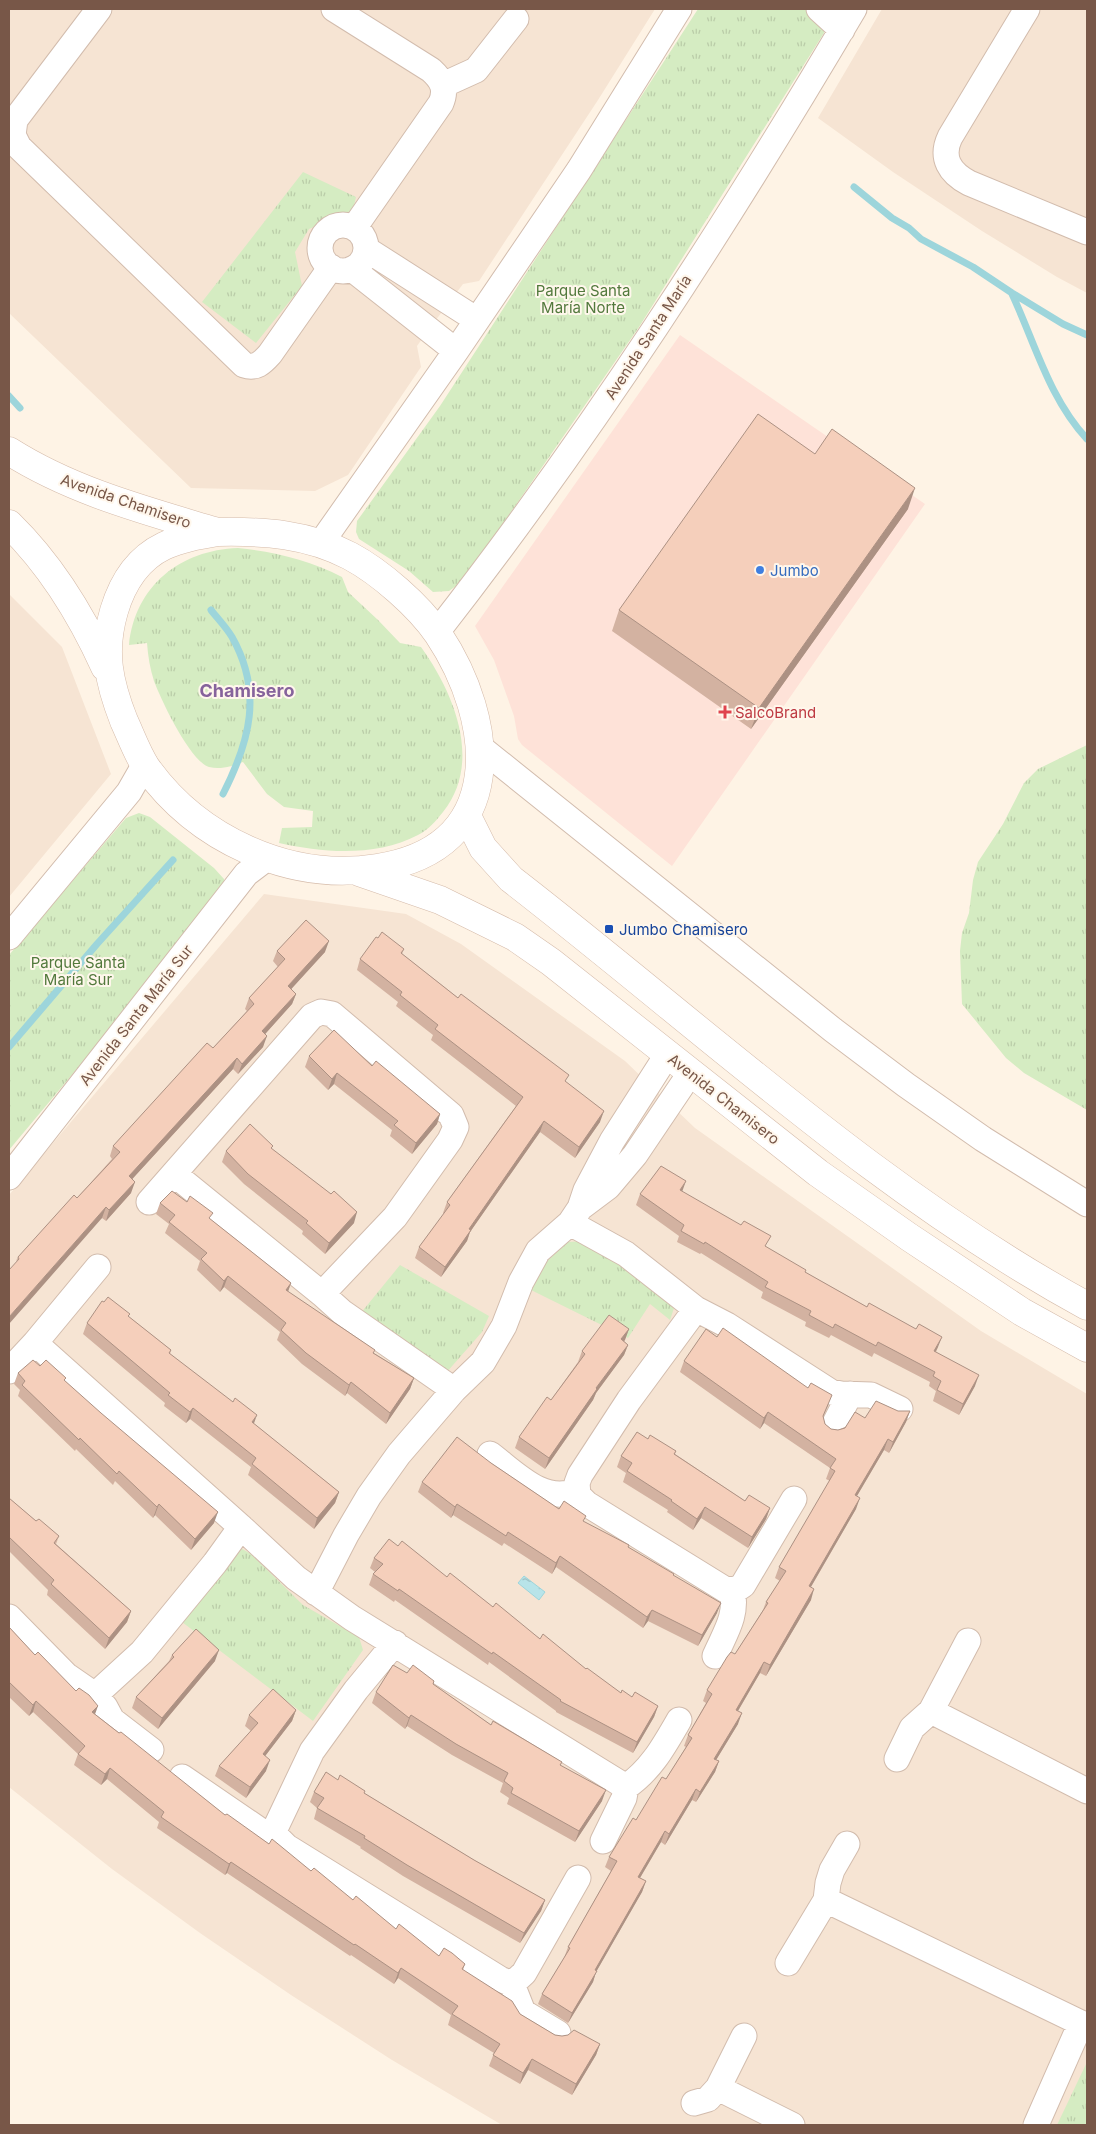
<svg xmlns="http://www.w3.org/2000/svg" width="1096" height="2134" viewBox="0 0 1096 2134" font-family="Inter,sans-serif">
<defs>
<pattern id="grass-tufts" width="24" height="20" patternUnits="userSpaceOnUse" patternTransform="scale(1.25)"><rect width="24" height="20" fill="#d5ecc2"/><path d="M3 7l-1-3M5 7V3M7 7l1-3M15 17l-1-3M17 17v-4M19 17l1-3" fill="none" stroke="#bacca8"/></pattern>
<pattern id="water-ripples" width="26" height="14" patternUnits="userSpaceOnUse" patternTransform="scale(1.25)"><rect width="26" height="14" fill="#b8e4e9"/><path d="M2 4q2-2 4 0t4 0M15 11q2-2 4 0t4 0" fill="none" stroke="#9abcbf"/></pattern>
</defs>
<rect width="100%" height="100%" fill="#fef3e5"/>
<path fill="#f6e4d3" d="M9,9H655L598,100L479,281L463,284L429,329L417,346L421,367L348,475L315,491L191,488L9,313Z
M882,9H1087V293L1057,277L982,231L893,172L818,118Z
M9,594L62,647L111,774L9,897Z
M264,894L406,914L461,944L625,1061L695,1128L981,1331L1087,1394V2125H502L392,2060L291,1995L200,1933L112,1869L9,1787V1195Z"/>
<path fill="#fee2d8" d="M680,335L925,504L672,866L522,745L518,739L514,716L494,660L475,626Z"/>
<path fill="url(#grass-tufts)" d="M698,9H839L639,327L464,580L449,591L433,592L409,571L359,539L356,532L357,521L440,406Z
M303,172L356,197L353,210L309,229L295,252L302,286L256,343L202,302Z
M238,548C275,552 309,560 342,577L348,592L378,620L400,643L421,647C454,693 483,762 443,812C436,821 428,830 418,835C376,857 324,853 279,843L282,828L312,827L313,811L284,807L267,794L243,762C232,766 221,770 209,767C190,761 161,700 154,681C150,669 148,656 147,643L129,645C135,586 180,550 238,548Z
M1087,745V1110L1024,1073L1006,1058L962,1004L960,951L962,933L969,913L973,880L978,862L1003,824L1024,783L1038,769Z
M139,813L150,817L214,868L224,879L225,892L9,1150V955L126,818Z
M587,1241L675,1305L670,1320L650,1304L628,1338L531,1290L546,1262L568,1242Z
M400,1265L489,1316L482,1332L446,1373L360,1314Z
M237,1546L251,1554L303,1605L359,1637L363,1650L313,1721L178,1619Z
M1087,2062V2125H1057Z"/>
<path fill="url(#water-ripples)" stroke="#9dd5db" d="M524,1576L545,1592L539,1600L518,1583Z"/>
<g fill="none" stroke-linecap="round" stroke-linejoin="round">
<path stroke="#9dd5db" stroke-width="7" d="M854,187L892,218L909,228L921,239L973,267L1012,293L1063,324L1087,335
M1012,294C1035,343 1049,398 1087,439
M9,396L20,408
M211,610C218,619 226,627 232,637C263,692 250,741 223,794
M9,1047L97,944L173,860"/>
<defs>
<path id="street" d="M99,9L15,120L13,135L19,147L244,365C256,369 262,363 270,354L331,267
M334,9L431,70C442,80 447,89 441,103L354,228
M819,9L842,30
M1027,9L950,137C940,158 950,173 969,183L1087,232
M443,85L476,70L516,19
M320 248a23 23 0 1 1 46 0a23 23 0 1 1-46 0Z
M366,249L477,320
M352,269L456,351
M321,543L456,351L579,170L679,9
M437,632C591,435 727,224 854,9
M481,748L833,1030L906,1085L983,1139L1087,1204
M9,937L129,792L145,764
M174,1174L322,1294L342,1312L454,1390
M9,1177L246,874L267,858
M149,1202L312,1016L321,1012L332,1014L451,1115L456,1127L450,1140L395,1217L322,1294
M580,1208L608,1187L635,1155L691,1072
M570,1223L626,1254L696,1309L727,1325L831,1392L841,1394L871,1395L900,1409
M696,1309L629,1400L580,1475L577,1483L578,1495L587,1504L726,1590L737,1589L743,1585L794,1499
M35,1343L241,1527L296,1578L352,1618L626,1787
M9,1371L35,1343L98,1267
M833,1427L850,1394
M490,1454C514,1472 545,1506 577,1490
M316,1593L346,1535L369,1496L399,1454L454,1390L483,1362L504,1326L521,1282L538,1251L570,1223L580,1208L586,1190L612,1141L667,1055
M9,1617L66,1675L95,1695L105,1707L112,1720L151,1750
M395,1643L356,1690L312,1751L273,1833L287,1847L500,1979L512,1984
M715,1656C725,1633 738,1615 732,1590
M95,1695L142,1652L215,1563L241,1527
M931,1711L1087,1791
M897,1759L912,1728L931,1711L968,1641
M182,1777L261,1831L273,1833
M603,1841L624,1798L626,1787C651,1770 664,1746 679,1720
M826,1900L1087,2026
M788,1963L826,1900L828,1883L832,1870L847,1844
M512,1984L524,1973L578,1878
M512,1984L523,2012L558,2033
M718,2088L792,2125
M694,2103L708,2099L718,2088L744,2036
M1036,2125L1081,2023"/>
<path id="secondary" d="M9,451C72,491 144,510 214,531
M9,524C51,565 81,614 105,667
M218,532C264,531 308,534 350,556C380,572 419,606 438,634C496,721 509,848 377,868C289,882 197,839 146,767C137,753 131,736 124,721C109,683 102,652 114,611C122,584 137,559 164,546C181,538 200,535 218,532Z
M467,816L483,848L511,879C700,1025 876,1191 1087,1306
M359,872L440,900L515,937L551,962L818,1173L909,1237L1022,1312L1087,1348"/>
</defs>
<use href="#street" stroke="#d2bcad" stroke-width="27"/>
<use href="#secondary" stroke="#d5bbaa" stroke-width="29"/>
<use href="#street" stroke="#fff" stroke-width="25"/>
<use href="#secondary" stroke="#fff" stroke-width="28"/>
</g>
<path fill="#d3b2a1" d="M815,454L908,509L751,729L612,631L619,610Z
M404,949L402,954L567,1083L600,1122L575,1158L540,1132L470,1232L467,1241L441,1277L415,1258L419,1247L444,1214L443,1213L447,1202L516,1106L431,1040L433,1035L396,1006L398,1002L357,970L360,959Z
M277,951L325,952L291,989L296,994L292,1004L265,1034L263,1047L238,1074L233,1069L132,1179L131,1193L106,1221L102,1218L16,1261L18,1257L77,1198L112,1159L110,1156L113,1146L213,1048L247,1011L245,1009L249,998L278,967L273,961Z
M309,1056L372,1066L440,1114L437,1124L412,1154L390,1136L392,1130L334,1084L328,1090L305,1067Z
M272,1149L354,1223L325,1254L302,1234L303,1231L244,1184L222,1162L226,1151Z
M682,1192L805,1272L938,1347L936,1352L975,1386L959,1415L933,1401L936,1391L929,1386L930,1382L874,1353L872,1357L831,1335L829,1338L805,1326L806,1322L761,1298L763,1292L701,1253L700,1254L677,1242L679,1236L636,1205L640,1194Z
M160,1203L210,1219L291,1283L288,1292L374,1353L414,1378L410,1389L386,1424L347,1393L345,1396L302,1364L277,1340L280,1332L224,1287L220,1292L197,1270L200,1261L165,1233L169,1224L156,1214Z
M104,1302L129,1317L171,1350L170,1354L254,1424L339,1492L335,1503L314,1529L248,1475L251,1467L190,1419L186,1423L164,1406L165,1403L83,1334L87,1323Z
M629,1329L624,1341L628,1345L624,1355L596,1393L593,1400L545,1469L515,1448L519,1437L551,1400L578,1362L582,1351Z
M717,1337L828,1406L823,1417L825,1424L831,1429L838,1430L865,1418L898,1411H910L906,1422L889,1453L884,1450L857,1496L856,1509L811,1587V1600L766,1676L760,1673L738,1711V1724L716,1760L719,1761L715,1772L696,1802L692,1800L665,1845L661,1842L640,1878L646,1881L642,1892L596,1972L593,1982L568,2023L538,2004L542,1994L564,1958L568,1947L611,1871L605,1867L609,1857L666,1779L686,1747L684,1746L688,1735L706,1703L703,1701L707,1690L735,1654L763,1610L766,1602L780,1581L775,1578L779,1567L830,1481L826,1479L830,1468L764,1423L760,1429L680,1372L684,1361Z
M40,1366L65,1381L214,1523L191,1550L155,1515L153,1518L115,1481L113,1485L76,1449L75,1451L18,1396L20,1390L14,1384L18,1373Z
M648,1439L676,1451L675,1454L745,1501L770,1508L766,1519L748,1548L701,1518L693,1530L667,1512L668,1510L623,1482L626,1473L617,1467L621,1456Z
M491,1463L559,1509L584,1522L628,1547L673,1576L717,1613L698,1646L648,1621L643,1628L556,1567L552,1574L504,1543L502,1546L453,1515L451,1518L418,1492L422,1482Z
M9,1498L36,1521L59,1536L56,1544L131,1611L127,1622L105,1649L47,1595L48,1590L9,1551Z
M398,1546L493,1607L621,1693L658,1706L654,1717L633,1753L556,1712V1711L489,1662L488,1665L395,1600L394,1602L369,1585L373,1574L375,1572L370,1568L374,1558Z
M9,1627L35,1655L95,1714L225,1815L311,1871L396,1929L439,1956L465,1964L463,1970L520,2014L555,2035L600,2044L596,2055L572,2095L528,2070L520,2084L489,2066L494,2053L448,2025L451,2015L398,1978L394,1984L351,1955L350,1956L227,1873L225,1875L157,1828L159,1822L107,1779L101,1785L74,1765L78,1754L33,1712L29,1716L9,1697Z
M172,1655L215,1661L158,1729L132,1708L136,1697L169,1661Z
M407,1673L434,1681L433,1684L491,1725L562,1762L560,1765L602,1801L575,1842L507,1804L509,1798L500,1792L503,1783L452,1755L407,1726L405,1729L372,1703L376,1692Z
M296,1710L292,1721L265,1756L266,1771L246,1798L215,1776L219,1766L251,1731L245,1726L249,1715Z
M338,1780L364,1793L474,1860L545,1900L541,1911L520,1943L403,1876L360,1848L361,1847L314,1819L317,1808L310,1802L314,1792Z"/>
<path fill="#ac9183" d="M915,488L908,509L751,729L759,708Z
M329,941L325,952L284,997L288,986Z
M296,994L292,1004L258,1042L262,1031Z
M267,1036L263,1047L238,1074L242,1064Z
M237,1058L233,1069L125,1187L129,1176Z
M337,1073L334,1084L328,1090L332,1079Z
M604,1111L600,1122L575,1158L579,1147Z
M440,1114L437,1124L412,1154L416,1143Z
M544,1121L540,1132L470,1232L467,1241L441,1277L445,1267L469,1229Z
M686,1181L682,1192L680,1190Z
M135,1182L131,1193L106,1221L109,1210Z
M106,1207L102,1218L9,1324V1317Z
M357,1212L354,1223L325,1254L329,1243Z
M228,1276L224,1287L220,1292L224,1281Z
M291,1283L287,1294L286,1290Z
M629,1329L625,1340L617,1350L621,1339Z
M942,1337L938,1347L930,1362L934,1351Z
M628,1345L624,1355L596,1393L593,1400L545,1469L549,1458L596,1388Z
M979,1375L975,1386L959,1415L963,1404Z
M414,1378L410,1389L386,1424L390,1413Z
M351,1382L347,1393L345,1396L349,1385Z
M193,1408L190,1419L186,1423L190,1412Z
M910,1411L906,1422L889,1453L893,1442Z
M768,1412L764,1423L760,1429L764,1418Z
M257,1415L253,1426L252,1422Z
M888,1439L884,1450L851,1506L855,1495Z
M339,1492L335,1503L314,1529L317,1518Z
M860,1498L856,1509L805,1597L809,1586Z
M159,1504L155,1515L153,1518L157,1507Z
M457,1504L453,1515L451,1518L455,1507Z
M705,1507L701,1518L693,1530L697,1519Z
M770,1508L766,1519L748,1548L752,1537Z
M218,1512L214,1523L191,1550L195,1539Z
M560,1556L556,1567L552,1574L556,1563Z
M814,1589L811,1600L766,1676L770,1665Z
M721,1603L717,1613L698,1646L702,1635Z
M652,1610L648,1621L643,1628L647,1617Z
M131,1611L127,1622L105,1649L109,1638Z
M219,1650L215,1661L158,1729L162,1718Z
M764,1662L760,1673L732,1721L736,1710Z
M36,1701L33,1712L29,1716L33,1705Z
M98,1706L94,1717L92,1712Z
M658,1706L654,1717L633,1753L637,1742Z
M296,1710L292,1721L259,1764L263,1754Z
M742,1713L738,1724L710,1770L714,1759Z
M411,1715L407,1726L405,1729L409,1718Z
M270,1760L266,1771L246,1798L250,1787Z
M719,1761L715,1772L696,1802L700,1792Z
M110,1768L107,1779L101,1785L105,1774Z
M696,1789L692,1800L665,1845L669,1834Z
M606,1790L602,1801L575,1842L579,1831Z
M665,1831L661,1842L634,1888L638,1877Z
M231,1862L227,1873L225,1875L229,1864Z
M646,1881L642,1892L596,1972L593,1982L568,2023L572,2013L595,1970Z
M545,1900L541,1911L520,1943L524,1933Z
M401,1968L398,1978L394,1984L398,1973Z
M600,2044L596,2055L572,2095L576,2084Z
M532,2059L528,2070L520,2084L523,2073Z"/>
<path fill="#f5cfbb" stroke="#ac9183" d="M758,414L815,454L832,429L915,488L759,708L619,610Z
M306,920L329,941L288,986L296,994L262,1031L267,1036L242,1064L237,1058L129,1176L135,1182L109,1210L106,1207L9,1317V1270L19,1259L18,1257L74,1195L77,1198L120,1152L113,1146L207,1043L213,1048L254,1004L249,998L285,959L277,951Z
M382,932L404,949L401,953L458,998L461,994L569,1075L565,1081L604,1111L579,1147L544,1121L469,1229L471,1230L445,1267L419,1247L450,1205L447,1202L523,1097L435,1029L438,1025L400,995L402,992L360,959L376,937L378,938Z
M334,1030L372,1066L376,1061L440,1114L416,1143L394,1125L398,1121L337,1073L332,1079L309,1056Z
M250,1124L273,1146L271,1148L331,1194L334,1191L357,1212L329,1243L306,1223L308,1221L248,1174L226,1151Z
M661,1166L686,1181L680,1190L741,1225L744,1221L771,1236L765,1246L806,1270L805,1272L867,1307L869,1303L916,1329L919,1324L942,1337L934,1351L979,1375L963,1404L937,1390L941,1381L933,1376L935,1372L878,1342L876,1346L835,1324L833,1328L809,1315L811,1311L765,1287L768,1282L705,1242L704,1244L681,1231L684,1225L640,1194Z
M172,1191L187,1202L190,1196L213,1213L209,1218L291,1283L286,1290L375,1350L373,1353L414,1378L390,1413L351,1382L349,1385L306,1353L281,1330L286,1323L228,1276L224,1281L201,1259L207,1253L169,1222L175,1215L160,1203Z
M108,1297L130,1314L128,1316L171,1350L169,1353L233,1402L235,1398L257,1415L252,1422L339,1492L317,1518L252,1464L256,1458L193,1408L190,1412L168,1395L170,1393L87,1323L102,1301L104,1302Z
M609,1315L629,1329L621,1339L628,1345L596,1388L597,1389L549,1458L519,1437L547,1397L551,1400L585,1354L582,1351Z
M723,1328L808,1388L811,1383L832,1395L823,1416L825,1424L831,1429L838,1430L845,1428L855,1412L865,1418L876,1401L898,1411H910L893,1442L888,1439L855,1495L860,1498L809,1586L814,1589L770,1665L764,1662L736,1710L742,1713L714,1759L719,1761L700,1792L696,1789L669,1834L665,1831L638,1877L646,1881L595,1970L597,1971L572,2013L542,1994L570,1948L568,1947L617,1861L609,1857L633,1818L636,1820L662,1777L666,1779L692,1738L688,1735L712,1694L707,1690L727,1657L731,1652L735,1654L768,1603L766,1602L786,1571L779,1567L835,1471L830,1468L836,1459L768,1412L764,1418L684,1361L706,1329L717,1337Z
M33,1360L40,1366L46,1360L66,1378L64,1380L101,1413L218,1512L195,1539L159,1504L157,1507L119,1471L117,1474L80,1438L79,1440L22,1385L25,1381L18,1373Z
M637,1432L648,1439L650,1435L676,1451L674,1454L745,1501L749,1495L770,1508L752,1537L705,1507L697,1519L671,1501L672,1500L627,1471L632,1463L621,1456Z
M457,1437L491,1463L559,1509L564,1501L586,1516L583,1521L629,1545L628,1547L674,1574L673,1575L721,1603L702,1635L652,1610L647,1617L560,1556L556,1563L508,1532L506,1536L457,1504L455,1507L422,1482Z
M9,1498L36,1521L39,1519L59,1536L54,1543L131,1611L109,1638L51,1584L54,1580L9,1537Z
M389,1539L398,1546L402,1541L447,1577L450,1573L493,1607L496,1603L540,1639L543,1634L586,1669L587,1668L621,1693L622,1690L632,1697L635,1692L658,1706L637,1742L560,1701L561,1700L493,1652L492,1654L399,1589L398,1591L373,1574L383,1564L374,1558Z
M9,1627L35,1655L38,1652L76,1691L79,1688L89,1695L98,1706L92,1712L119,1733L121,1732L225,1815L227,1814L269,1844L272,1839L311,1871L314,1868L353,1900L356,1896L396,1929L399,1924L439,1956L444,1948L452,1953L465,1964L462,1969L512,2001L520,2014L555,2035L562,2036L568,2035L574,2030L600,2044L576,2084L532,2059L523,2073L493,2055L500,2044L452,2014L458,2006L401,1968L398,1973L355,1944L354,1945L231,1862L229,1864L161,1817L164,1812L110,1768L105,1774L78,1754L85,1746L36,1701L33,1705L9,1682Z
M196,1629L219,1650L162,1718L136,1697L174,1657L172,1655Z
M393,1665L407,1673L413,1665L434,1681L433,1684L491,1725L493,1721L562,1762L560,1765L606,1790L579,1831L511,1793L513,1788L504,1781L508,1773L456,1744L411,1715L409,1718L376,1692Z
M273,1689L296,1710L263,1754L270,1760L250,1787L219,1766L258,1723L249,1715Z
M326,1772L338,1780L340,1775L365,1791L364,1793L474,1860L545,1900L524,1933L407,1865L364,1838L365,1836L317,1808L324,1798L314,1792Z"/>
<circle fill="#3f7fe0" stroke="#fff7ec" stroke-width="2" cx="760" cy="570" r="5"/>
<path fill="#e0444e" stroke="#fff7ec" stroke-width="2" d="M722.5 704.5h5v5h5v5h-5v5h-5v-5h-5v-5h5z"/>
<rect fill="#1a4fb4" stroke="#fff7ec" stroke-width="2" x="604" y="924" width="10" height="10" rx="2.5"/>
<g text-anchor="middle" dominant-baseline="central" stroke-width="4" stroke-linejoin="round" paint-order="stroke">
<g font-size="15" fill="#52793c" stroke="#fff7ec">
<text x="583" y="290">Parque Santa<tspan x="583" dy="17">María Norte</tspan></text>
<text x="78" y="962">Parque Santa<tspan x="78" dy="17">María Sur</tspan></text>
</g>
<g font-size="15" fill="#785748" stroke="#fff7ec">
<text transform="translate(648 337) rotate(-57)">Avenida Santa María</text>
<text transform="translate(126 501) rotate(19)">Avenida Chamisero</text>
<text transform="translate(136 1015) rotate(-52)">Avenida Santa María Sur</text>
<text transform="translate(724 1099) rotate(38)">Avenida Chamisero</text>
</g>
<g font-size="15" fill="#366cbe" stroke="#fff7ec" text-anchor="start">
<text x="770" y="570">Jumbo</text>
</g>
<g font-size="15" fill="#be3a42" stroke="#fff7ec" text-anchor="start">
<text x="735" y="712">SalcoBrand</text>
</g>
<g font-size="15" fill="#164399" stroke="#fff7ec" text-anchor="start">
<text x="619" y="929">Jumbo Chamisero</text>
</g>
<g font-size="18" font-weight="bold" fill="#86639c" stroke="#fff7ec">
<text x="247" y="690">Chamisero</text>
</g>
</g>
<rect width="1096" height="2134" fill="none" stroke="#785748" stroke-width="20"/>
</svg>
